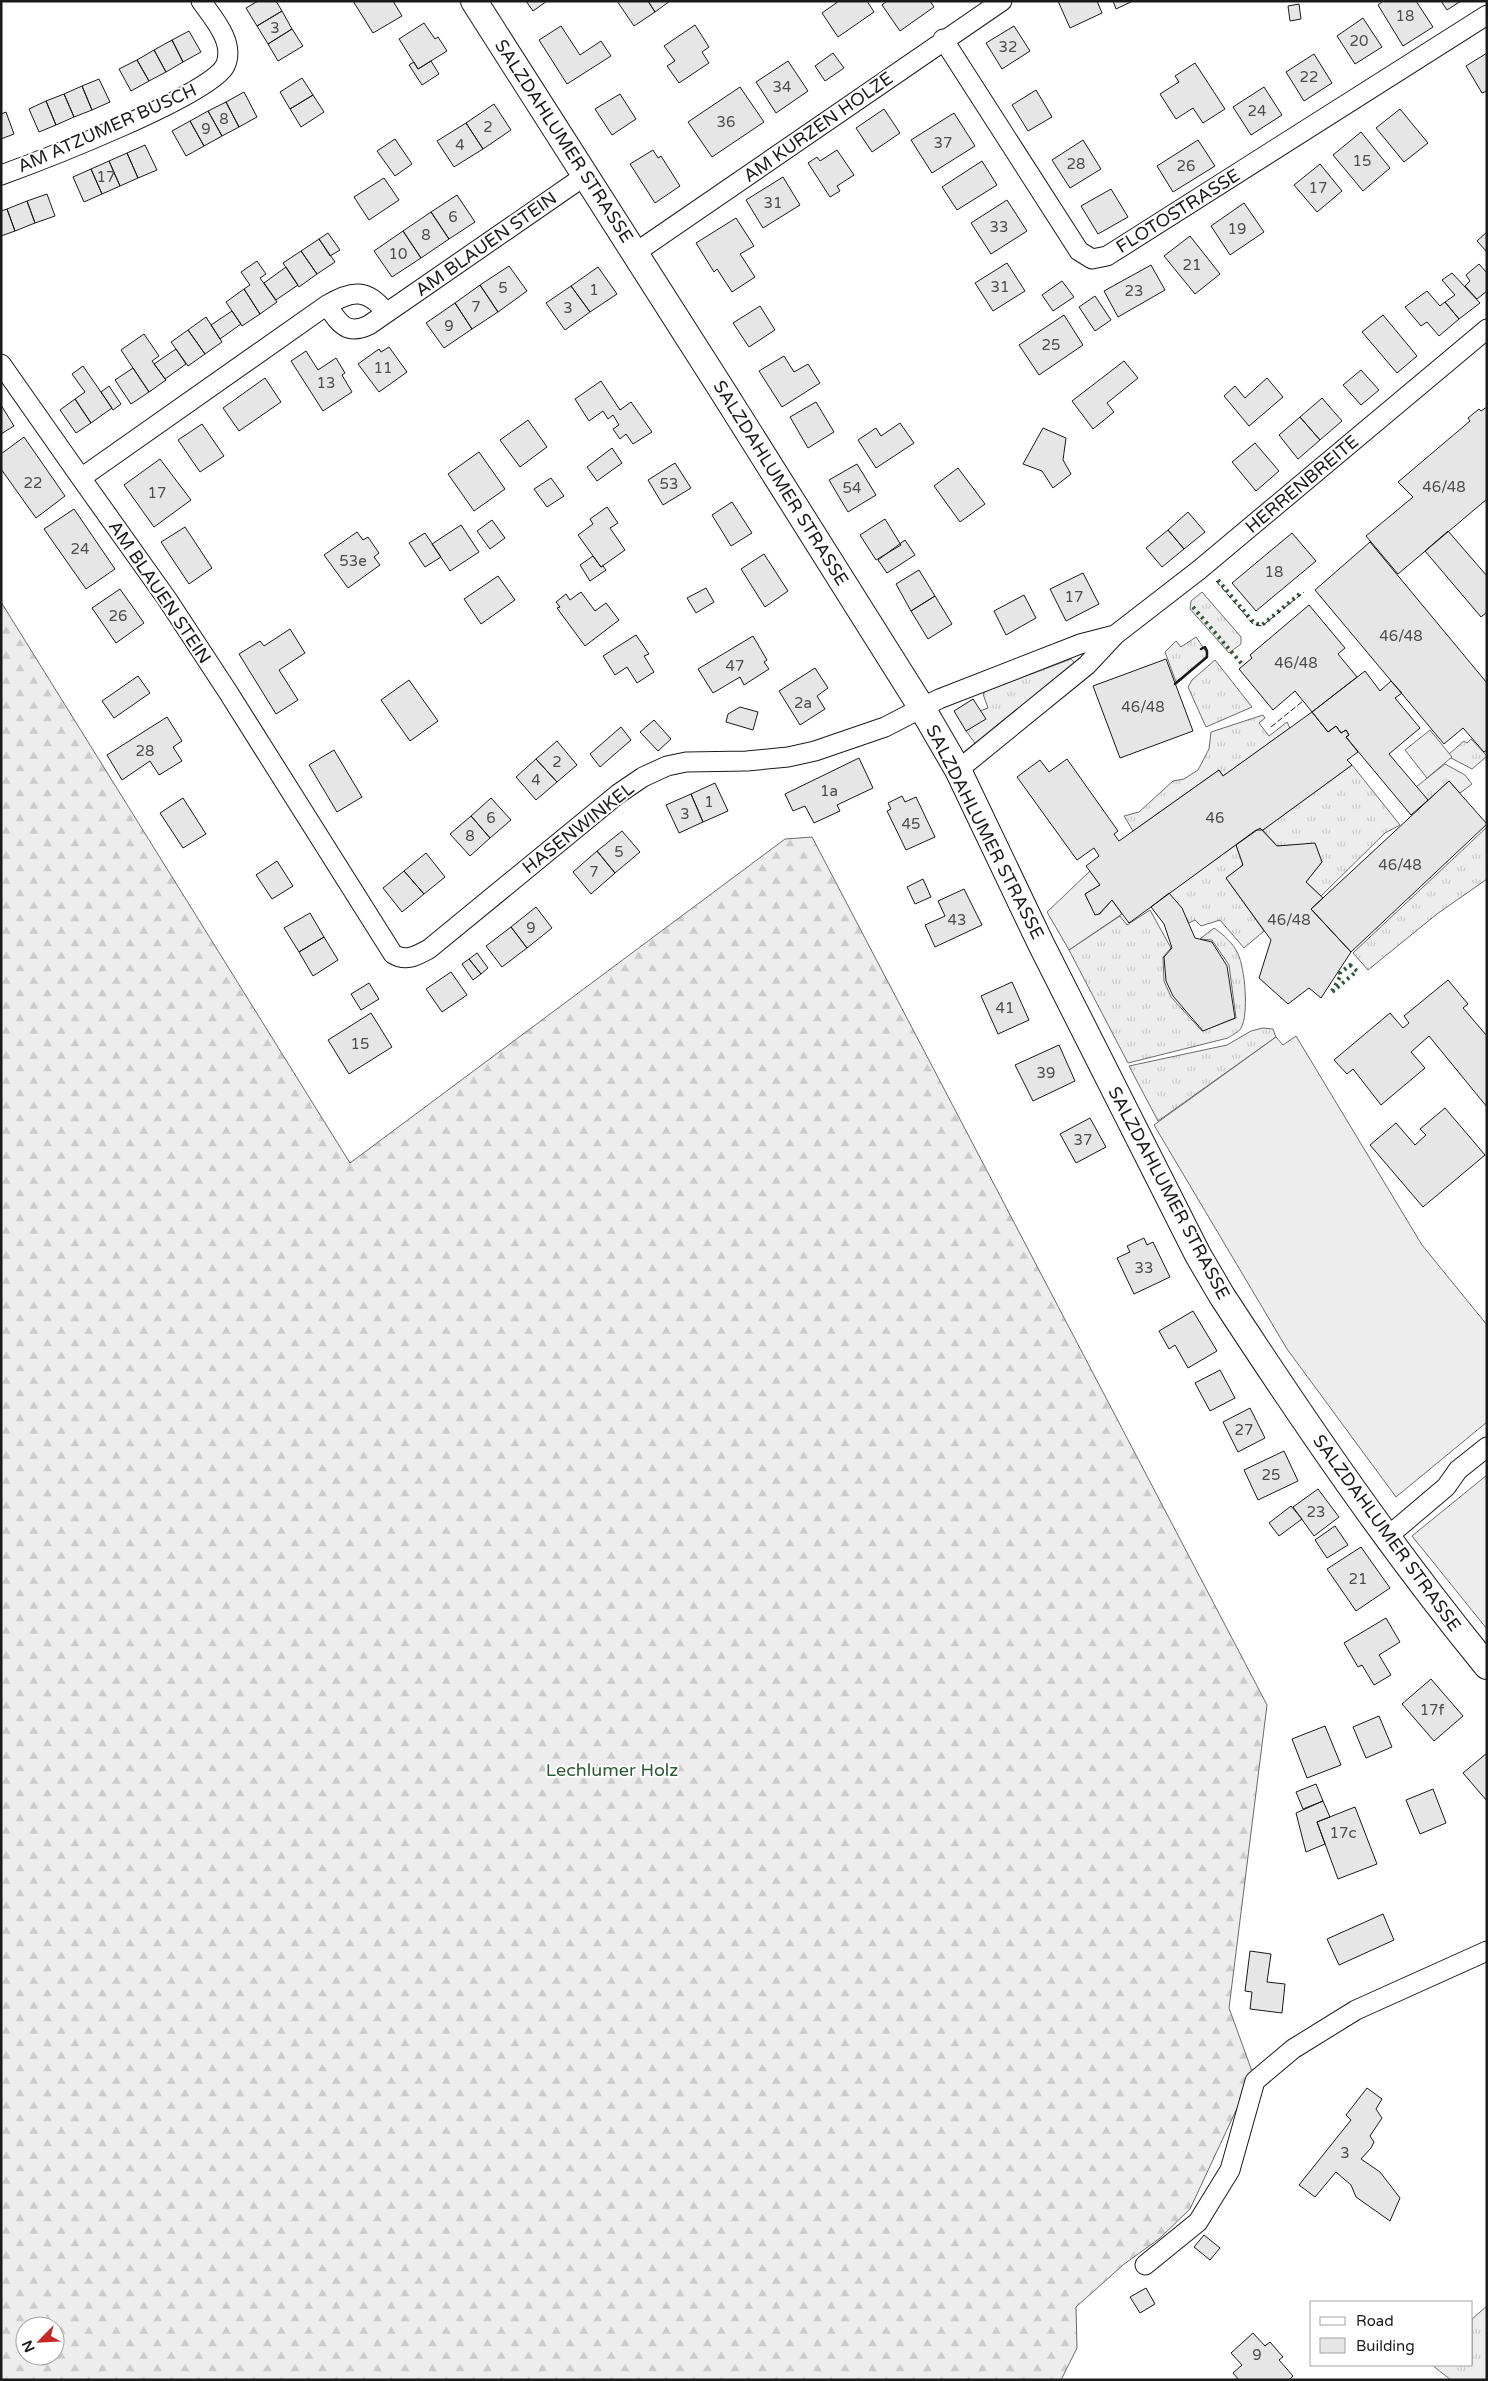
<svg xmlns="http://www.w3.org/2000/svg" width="1488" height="2381" viewBox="0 0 1488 2381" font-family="'Varela Round',sans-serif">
<defs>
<pattern id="grass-tufts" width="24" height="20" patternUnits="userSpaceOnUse" patternTransform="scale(1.25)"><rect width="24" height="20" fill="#ededed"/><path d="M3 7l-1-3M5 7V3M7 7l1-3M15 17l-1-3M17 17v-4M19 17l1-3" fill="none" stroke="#cbcbcb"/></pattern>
<pattern id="forest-firs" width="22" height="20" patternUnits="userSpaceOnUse" patternTransform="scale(1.25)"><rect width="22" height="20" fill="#ededed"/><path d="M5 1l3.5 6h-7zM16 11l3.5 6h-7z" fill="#cbcbcb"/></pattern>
</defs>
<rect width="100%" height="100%" fill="#fff"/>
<path fill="url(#grass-tufts)" stroke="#6a6a6a" d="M1202,592L1241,637V644L1229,653L1190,609L1191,601Z
M1196,637L1207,653L1206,657L1176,682L1165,652L1176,641L1181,647Z
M1071,659L1076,664L980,750L966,731L985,719L980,711L988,708L983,694L986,691Z
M1215,660L1252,707L1206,727L1188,687L1192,680Z
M1263,715L1265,718L1259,723L1269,736L1287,722L1290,728L1223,776L1219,770L1133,831L1124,816L1139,812L1173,781L1184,779L1198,770L1209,749L1211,732Z
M1471,739L1487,756L1472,769L1451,758L1449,754L1464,741L1467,743Z
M1445,764L1465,775L1472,784L1460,793L1449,781L1428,800L1416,787Z
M1352,765L1400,825L1385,833L1321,896L1306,882L1322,862L1315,844L1277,846L1263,830Z
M1487,827V879L1437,914L1368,970L1353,953Z
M1236,845L1243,865L1226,878L1264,931L1244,948L1220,920L1201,926L1195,920L1189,923L1169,893Z
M1150,910L1171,948L1163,957L1164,981L1171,997L1202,1031L1236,1018L1229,965L1212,940L1200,939L1214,928C1224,935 1233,943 1238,954C1245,968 1249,1015 1241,1028C1239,1032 1232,1035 1228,1038L1128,1063L1069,950L1120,916L1127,925Z
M1263,1028L1273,1029L1276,1037L1158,1121L1129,1066L1227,1045L1251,1031Z
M1487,2306V2380H1451L1432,2365H1472V2319Z"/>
<path fill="url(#forest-firs)" stroke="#6a6a6a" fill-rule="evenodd" d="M1,602L350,1163L785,839L812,837L1267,1705L1229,2008L1253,2074L1190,2209L1160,2238L1123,2265L1076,2307L1077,2348L1061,2380H1ZM25,2326H55V2356H25Z"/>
<path fill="#ededed" stroke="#6a6a6a" d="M1430,730L1452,757L1427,778L1405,750Z
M1090,871L1100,885L1085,894L1095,914H1100L1112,900L1122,914L1069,950L1047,912Z
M1296,1036L1422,1245L1487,1325V1422L1396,1497L1287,1349L1154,1125L1276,1037L1283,1045Z
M1487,1475V1629L1412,1536Z"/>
<path fill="#e6e6e6" stroke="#1a1a1a" d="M258,1H276L282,11L257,26L246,8Z
M353,1H393L402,16L373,33Z
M526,1H547L533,11Z
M617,1H648L655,12L634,26Z
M648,1H670L655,12Z
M839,1H867L874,12L838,37L822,13Z
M887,1H930L934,7L900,31L882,5Z
M1058,1H1097L1102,13L1070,28Z
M1113,1H1133L1116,9Z
M1383,1H1416L1433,27L1403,46L1378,5Z
M1441,1H1461L1447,10Z
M1299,4L1301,19L1290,21L1288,6Z
M282,11L292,29L268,44L257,26Z
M1363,18L1382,47L1355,64L1337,36Z
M424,23L435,39L438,37L447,51L418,69L399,39Z
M695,25L709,47L702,52L709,63L679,83L667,66L675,61L664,46Z
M561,26L580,55L601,41L611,56L567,84L539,40Z
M1014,26L1030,51L1002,69L986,43Z
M292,29L303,46L278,61L268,44Z
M189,31L201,52L183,62L172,40Z
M172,40L183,62L166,72L154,50Z
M154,50L166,72L149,81L137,60Z
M833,53L844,68L825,81L815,66Z
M1487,53V91L1482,93L1466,66Z
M1314,54L1332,83L1304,101L1286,72Z
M137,60L149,81L131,91L119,69Z
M431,61L439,74L422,85L409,65L414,62L418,69Z
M788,61L808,91L776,113L756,82Z
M1195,63L1225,109L1203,123L1193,108L1176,119L1160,94L1179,82L1175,76Z
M302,78L313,95L290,109L280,92Z
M99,79L110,102L92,110L82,86Z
M82,86L92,110L74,117L64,94Z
M740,87L764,122L712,157L688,122Z
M1264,87L1282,115L1251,135L1233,107Z
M1036,90L1052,117L1028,131L1012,105Z
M244,92L257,117L239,127L226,102Z
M64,94L74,117L56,125L46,101Z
M620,94L636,119L612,135L595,109Z
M313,95L324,112L301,127L290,109Z
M46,101L56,125L39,132L29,109Z
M226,102L239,127L222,136L208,111Z
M494,104L511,130L483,149L466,123Z
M884,109L900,133L872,152L856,128Z
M1400,109L1428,143L1404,162L1376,128Z
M208,111L222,136L204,146L190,121Z
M6,112L14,134L1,139V114Z
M954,113L975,146L932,173L911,140Z
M190,121L204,146L186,156L172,131Z
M466,123L483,149L454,167L437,141Z
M1361,132L1390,168L1363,191L1333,155Z
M395,139L412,164L395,176L377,151Z
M1083,140L1101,169L1070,188L1052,160Z
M1198,140L1215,166L1173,192L1157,166Z
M145,145L157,170L138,178L127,153Z
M653,150L658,158L661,156L680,186L655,203L630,164Z
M837,150L854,175L837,186L840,191L830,197L808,163L817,157L820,161Z
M127,153L138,178L120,186L109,161Z
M109,161L120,186L102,194L91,169Z
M982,161L997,185L957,210L942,187Z
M1320,164L1342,191L1317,212L1294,185Z
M91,169L102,194L84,202L73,177Z
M783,177L800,205L763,228L746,200Z
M384,178L399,200L369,220L354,197Z
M1111,189L1128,217L1098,234L1081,206Z
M47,194L55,216L35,223L27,201Z
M457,195L475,222L449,239L431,212Z
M1007,200L1027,231L991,254L971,223Z
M27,201L35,223L15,231L7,209Z
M1244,203L1264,232L1230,255L1211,226Z
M7,209L15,231L1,236V211Z
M431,212L449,239L421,258L403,231Z
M736,218L754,246L740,254L755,277L732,292L717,269L714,272L696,243Z
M403,231L421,258L392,277L374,251Z
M1487,232V252L1477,241Z
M328,233L340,250L330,256L319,239Z
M1190,236L1220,274L1195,294L1164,256Z
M319,239L335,262L317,274L301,251Z
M301,251L317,274L299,287L283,263Z
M257,261L266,274L260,278L277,302L260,314L244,289L250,285L241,272Z
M1007,263L1025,291L993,311L975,283Z
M1479,264L1487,273V291L1477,299L1465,286L1470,281L1466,275Z
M1151,265L1165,290L1118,317L1104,291Z
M509,266L527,291L498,312L480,285Z
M286,267L298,285L276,300L264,283Z
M598,267L617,294L590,312L571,286Z
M1452,273L1480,303L1459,319L1445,302L1455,295L1442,280Z
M1062,281L1074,297L1053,311L1042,295Z
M480,285L498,312L472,329L455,303Z
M571,286L590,312L565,330L546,303Z
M244,289L260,314L242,326L226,302Z
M1427,291L1440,306L1445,302L1459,319L1439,336L1427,322L1421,326L1405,307Z
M1095,296L1111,320L1095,331L1079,307Z
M455,303L472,329L444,348L426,323Z
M760,306L775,330L749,347L733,323Z
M232,311L241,324L220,339L211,325Z
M1064,315L1083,345L1039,375L1019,345Z
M1383,315L1417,356L1397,373L1362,332Z
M206,317L222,342L205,354L188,330Z
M188,330L205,354L188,366L171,342Z
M144,334L159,356L152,361L166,380L149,392L121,350Z
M389,347L407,372L379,392L358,364L379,349L381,352Z
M176,349L186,364L165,379L154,364Z
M306,351L318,370L336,358L345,373L342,375L352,392L323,411L291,361Z
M784,356L794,372L808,364L820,383L782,407L759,371Z
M1124,361L1138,378L1107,403L1114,412L1093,429L1072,401Z
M83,366L112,408L91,423L75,399L85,392L72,374Z
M133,368L149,392L131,404L115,380Z
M1361,370L1379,390L1361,405L1343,385Z
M265,378L281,402L239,431L223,408Z
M1267,378L1283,397L1249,426L1224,396L1235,386L1245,398Z
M601,381L620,410L631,402L652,432L633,444L626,434L620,439L613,429L619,425L613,415L608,419L603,411L589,421L575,399Z
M109,386L121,404L113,410L101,392Z
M1322,398L1342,421L1320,440L1300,417Z
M75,399L91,423L76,433L60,410Z
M816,402L834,432L808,448L790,417Z
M1,405L14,426L1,434Z
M1487,407V499L1398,574L1366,536L1413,497L1398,482L1470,421L1468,418L1479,409L1481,411Z
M1300,417L1320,440L1298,459L1279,435Z
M528,420L547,447L520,467L500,440Z
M900,423L914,443L876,468L858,440L876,428L881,436Z
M202,424L224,456L200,472L178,440Z
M1043,428L1066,438L1063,460L1071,474L1053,488L1042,471L1023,464Z
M24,437L65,496L36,518L1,469V454Z
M1255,443L1279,471L1256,491L1232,462Z
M612,448L622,463L597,481L587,467Z
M479,452L505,489L474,511L448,474Z
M160,459L191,500L154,527L124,485Z
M675,463L691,488L663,505L648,480Z
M857,464L876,495L848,512L829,480Z
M958,468L985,504L960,522L934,486Z
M551,478L564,496L547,507L534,489Z
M732,502L752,533L731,546L712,515Z
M607,507L618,523L610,528L625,550L601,567L578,535L593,524L590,519Z
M74,509L115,569L86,589L44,529Z
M1188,512L1205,532L1184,549L1168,530Z
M885,519L901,545L876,560L860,535Z
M492,520L505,538L490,549L477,531Z
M461,525L479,552L450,571L432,544Z
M185,527L212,568L189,584L161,542Z
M1168,530L1184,549L1162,567L1146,548Z
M1448,531L1487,576V612L1481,617L1425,551Z
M357,532L363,540L368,537L379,553L374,557L380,565L348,588L324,555Z
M425,533L441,557L425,567L409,543Z
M1292,533L1316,561L1256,611L1232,583Z
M905,540L915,555L887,573L878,560Z
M1370,542L1487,683V750L1484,752L1463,728L1444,744L1315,590Z
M764,554L788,591L765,607L741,569Z
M593,556L601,567L603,566L606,570L590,581L580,565Z
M919,570L935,596L911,611L896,584Z
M1083,573L1099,604L1066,621L1050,589Z
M498,576L515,600L481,624L464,599Z
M706,588L714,602L696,613L687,598Z
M120,589L144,623L116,643L92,608Z
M581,592L595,611L606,603L619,620L585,646L557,608L560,607L556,602L566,594L570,600Z
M1024,595L1036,618L1006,635L994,611Z
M935,596L952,624L928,639L911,611Z
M1309,605L1345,648L1338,654L1357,677L1312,712L1295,691L1273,710L1239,669L1252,658L1250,655Z
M290,629L305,653L279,670L298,700L276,714L239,654L260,641L264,646Z
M636,635L649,654L644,656L654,672L637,683L627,667L615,675L603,656Z
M753,636L767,660L764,662L769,669L744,685L740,677L713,693L698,669Z
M1166,659L1193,731L1120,758L1093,686Z
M815,668L828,688L817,696L825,709L800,725L779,691Z
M1365,671L1380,691L1391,681L1402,693L1395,698L1420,728L1389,754L1428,800L1411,815L1346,737L1349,735L1346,730L1341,733L1336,726L1328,732L1312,712Z
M138,676L150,693L114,718L102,701Z
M409,680L438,721L410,741L381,700Z
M973,699L986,719L966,731L954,711Z
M740,707L758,712L753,730L726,722L728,714Z
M1312,712L1328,732L1336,726L1341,733L1346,730L1349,735L1346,737L1358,752L1347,760L1352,765L1263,830H1256L1129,923L1112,900L1099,914L1095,915L1085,894L1100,885L1086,866L1099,856L1094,848L1077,860L1017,777L1040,760L1049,772L1067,759L1118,831L1114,834L1119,841L1219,770L1223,776Z
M167,717L182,741L173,747L182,761L159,775L150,761L122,780L107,755Z
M654,720L671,739L658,751L640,732Z
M621,727L631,740L600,767L590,754Z
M557,741L577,765L557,782L536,759Z
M334,750L362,797L337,812L309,765Z
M859,758L873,788L837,805L840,811L814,823L805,806L793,811L785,794Z
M536,759L557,782L536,800L516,777Z
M1449,781L1487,824L1351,952L1311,909Z
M715,783L728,811L703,822L691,794Z
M691,794L703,822L679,833L666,805Z
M902,796L905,802L916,797L935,837L906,850L887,811L891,809L888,803Z
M183,798L206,834L183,848L160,813Z
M491,798L511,820L490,838L471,816Z
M471,816L490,838L470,856L450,834Z
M1260,828L1277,846L1315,843L1322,862L1306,882L1323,898L1311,909L1351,952L1321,998L1309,988L1288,1004L1259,978L1271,940L1226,878L1243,865L1236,845Z
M622,831L640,852L615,873L597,851Z
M597,851L615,873L591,894L573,872Z
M426,853L445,877L424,894L404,871Z
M277,861L293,886L272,899L256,875Z
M404,871L424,894L402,912L383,888Z
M923,879L931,897L915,904L907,887Z
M964,889L982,925L935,947L925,925L945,916L938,901Z
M1169,893L1182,908L1195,938L1212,942L1227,966L1235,1018L1203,1031L1173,996L1166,981L1164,957L1172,948L1164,924L1151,907Z
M536,907L552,928L527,948L511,927Z
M310,913L324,937L299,952L284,928Z
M511,927L527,948L502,967L486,946Z
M324,937L338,960L313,976L299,952Z
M477,953L488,968L481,974L469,959Z
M469,959L481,974L473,980L462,964Z
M451,972L467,995L442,1012L426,989Z
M1448,980L1468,1004L1463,1008L1487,1036V1107L1429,1036L1411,1052L1425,1068L1381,1105L1353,1069L1347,1074L1334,1060L1390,1013L1403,1028L1409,1023L1404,1016Z
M1012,982L1029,1020L998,1034L981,996Z
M369,983L379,999L361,1010L351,994Z
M371,1013L392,1047L349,1074L328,1040Z
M1059,1045L1075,1081L1033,1101L1015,1065Z
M1445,1108L1485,1155L1423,1207L1370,1145L1396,1123L1415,1145L1426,1135L1420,1129Z
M1090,1118L1106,1147L1076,1163L1060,1134Z
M1144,1238L1147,1245L1153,1242L1170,1277L1134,1294L1117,1258L1130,1252L1127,1246Z
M1193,1311L1217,1351L1188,1368L1175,1345L1169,1349L1159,1331Z
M1220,1370L1235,1398L1210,1411L1195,1383Z
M1250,1408L1265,1438L1238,1452L1223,1422Z
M1284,1451L1298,1481L1258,1500L1244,1470Z
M1318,1489L1339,1517L1314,1536L1293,1507Z
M1291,1506L1302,1519L1279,1536L1269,1523Z
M1335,1526L1348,1545L1327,1558L1315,1540Z
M1361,1547L1390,1588L1356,1611L1327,1569Z
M1386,1618L1400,1642L1379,1655L1391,1675L1374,1685L1362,1665L1358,1667L1344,1643Z
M1431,1679L1463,1716L1434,1741L1402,1704Z
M1379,1716L1392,1747L1366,1758L1353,1727Z
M1325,1726L1341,1765L1307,1778L1292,1739Z
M1487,1753V1801L1463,1773Z
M1316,1784L1323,1801L1303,1809L1296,1792Z
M1433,1789L1446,1823L1420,1834L1406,1800Z
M1323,1801L1330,1817L1317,1822L1325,1844L1306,1852L1296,1813Z
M1355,1807L1377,1864L1338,1879L1317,1822Z
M1383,1914L1394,1940L1339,1965L1327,1939Z
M1250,1951L1271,1954L1267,1982L1285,1984L1282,2013L1250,2009L1252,1992L1245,1991Z
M1367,2088L1382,2099L1376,2109L1382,2118L1370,2136L1374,2142L1371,2148L1361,2159L1380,2172L1400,2198L1390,2221L1356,2197L1351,2185L1336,2172L1315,2197L1299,2185L1351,2120L1346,2115Z
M1204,2235L1220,2248L1210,2260L1194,2247Z
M1146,2288L1155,2304L1140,2313L1130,2297Z
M1253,2333L1265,2346L1270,2342L1283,2357L1279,2360L1293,2376L1289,2380H1239L1233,2373L1242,2365L1231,2353Z"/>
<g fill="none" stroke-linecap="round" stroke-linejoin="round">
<defs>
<path id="street" d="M943,39L1079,251L1092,259L1107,256L1487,15
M1,175C40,161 209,96 225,66C236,43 213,18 201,1
M635,253L1002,1
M327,305L81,478L167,599L228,692L393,954C406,962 416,956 429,949L618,794L643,777L667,766L686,762L747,761L788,757L815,751L885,727L939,699L1080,644L1115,635
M386,313C368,288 352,290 327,305C339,323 346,336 369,325L586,175
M1,364L81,478
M958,770L1087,665L1115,635L1199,570L1487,329
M1387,1537L1446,1487L1458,1470L1487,1447
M1145,2265L1198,2222L1230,2170L1255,2081L1293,2049L1356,2010L1487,1951"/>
<path id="secondary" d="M474,1L722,390L922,708L958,770L1041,944L1198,1255L1222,1296C1305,1423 1391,1549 1487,1666"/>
</defs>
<use href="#street" stroke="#1a1a1a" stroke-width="21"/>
<use href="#secondary" stroke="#1a1a1a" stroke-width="28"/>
<use href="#street" stroke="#fff" stroke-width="19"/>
<use href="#secondary" stroke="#fff" stroke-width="26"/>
<path stroke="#2b5a34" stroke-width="4" stroke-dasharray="2.5 4" stroke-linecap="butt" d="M1218,580L1254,623L1262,625L1302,592
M1193,607L1242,664
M1350,965L1357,971L1331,993L1341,975L1340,973Z"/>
<path stroke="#1a1a1a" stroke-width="1" stroke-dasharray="6 2.5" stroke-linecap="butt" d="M1216,581L1253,624L1262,626L1304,592
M1271,727L1303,701"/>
<path stroke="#1a1a1a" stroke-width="2.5" d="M1175,684L1207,657V651L1205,647L1201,649"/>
</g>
<g text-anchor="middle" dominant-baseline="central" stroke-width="4" stroke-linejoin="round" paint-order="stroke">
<g font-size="15" fill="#4d4d4d">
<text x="1405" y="16">18</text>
<text x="275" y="28">3</text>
<text x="1359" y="41">20</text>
<text x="1008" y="47">32</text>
<text x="1309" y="77">22</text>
<text x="782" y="87">34</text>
<text x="1257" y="111">24</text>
<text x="224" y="119">8</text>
<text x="726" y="122">36</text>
<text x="488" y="127">2</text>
<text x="206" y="129">9</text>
<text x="943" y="143">37</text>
<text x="460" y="145">4</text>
<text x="1362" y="161">15</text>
<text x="1076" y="164">28</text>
<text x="1186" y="166">26</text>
<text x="106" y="177">17</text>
<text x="1318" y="188">17</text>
<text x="773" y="203">31</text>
<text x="453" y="217">6</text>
<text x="999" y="227">33</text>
<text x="1237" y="229">19</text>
<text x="426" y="235">8</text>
<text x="398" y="254">10</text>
<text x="1192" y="265">21</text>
<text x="1000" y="287">31</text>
<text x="503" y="288">5</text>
<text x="594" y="290">1</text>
<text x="1134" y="291">23</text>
<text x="476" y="307">7</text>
<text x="568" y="308">3</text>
<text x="449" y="326">9</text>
<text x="1051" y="345">25</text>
<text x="383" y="368">11</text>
<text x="326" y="383">13</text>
<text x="33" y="483">22</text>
<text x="669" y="484">53</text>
<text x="1444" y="487">46/48</text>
<text x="852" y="488">54</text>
<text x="157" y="493">17</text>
<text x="80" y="549">24</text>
<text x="353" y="561">53e</text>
<text x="1274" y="572">18</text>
<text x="1074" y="597">17</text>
<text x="118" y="616">26</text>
<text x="1401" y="636">46/48</text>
<text x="1296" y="663">46/48</text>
<text x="735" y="666">47</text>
<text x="803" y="703">2a</text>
<text x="1143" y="707">46/48</text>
<text x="145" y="751">28</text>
<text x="557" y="762">2</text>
<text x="536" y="780">4</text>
<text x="829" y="791">1a</text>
<text x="709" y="802">1</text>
<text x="685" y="814">3</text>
<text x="491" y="818">6</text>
<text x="1215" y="818">46</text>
<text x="911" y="824">45</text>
<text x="470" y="836">8</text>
<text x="619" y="852">5</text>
<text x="1400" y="865">46/48</text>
<text x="594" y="872">7</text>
<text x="957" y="920">43</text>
<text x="1289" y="920">46/48</text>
<text x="531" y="928">9</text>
<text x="1005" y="1008">41</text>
<text x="360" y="1044">15</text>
<text x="1046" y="1073">39</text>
<text x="1083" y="1140">37</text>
<text x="1144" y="1268">33</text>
<text x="1244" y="1430">27</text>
<text x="1271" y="1475">25</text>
<text x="1316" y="1512">23</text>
<text x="1358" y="1579">21</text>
<text x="1432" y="1710">17f</text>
<text x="1343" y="1833">17c</text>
<text x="1345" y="2153">3</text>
<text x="1257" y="2355">9</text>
</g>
<g font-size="18" fill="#1a1a1a" stroke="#fff">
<text transform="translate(818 127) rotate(-35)">AM KURZEN HOLZE</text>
<text transform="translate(107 128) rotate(-24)">AM ATZUMER BUSCH</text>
<text transform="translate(564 141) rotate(57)">SALZDAHLUMER STRASSE</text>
<text transform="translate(1178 211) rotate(-32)">FLOTOSTRASSE</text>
<text transform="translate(486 244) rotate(-35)">AM BLAUEN STEIN</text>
<text transform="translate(781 483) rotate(58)">SALZDAHLUMER STRASSE</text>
<text transform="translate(1302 484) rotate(-40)">HERRENBREITE</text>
<text transform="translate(160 592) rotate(56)">AM BLAUEN STEIN</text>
<text transform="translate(578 828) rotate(-38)">HASENWINKEL</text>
<text transform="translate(985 832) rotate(63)">SALZDAHLUMER STRASSE</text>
<text transform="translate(1169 1193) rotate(62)">SALZDAHLUMER STRASSE</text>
<text transform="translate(1387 1533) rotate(54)">SALZDAHLUMER STRASSE</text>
</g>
<g font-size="18" fill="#2b5a34" stroke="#fff">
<text x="612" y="1770">Lechlumer Holz</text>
</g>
</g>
<rect width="1488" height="2381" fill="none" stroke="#1a1a1a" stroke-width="5"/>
<rect x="1310" y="2301" width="162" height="65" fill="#ffffff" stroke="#a3a3a3"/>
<rect x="1320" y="2317" width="25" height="8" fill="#ffffff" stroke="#a3a3a3"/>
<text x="1356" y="2326" font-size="15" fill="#1a1a1a">Road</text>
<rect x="1320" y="2338" width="25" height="15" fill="#e6e6e6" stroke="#a3a3a3"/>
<text x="1356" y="2351" font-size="15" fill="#1a1a1a">Building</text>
<g transform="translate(40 2341) rotate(246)"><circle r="24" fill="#ffffff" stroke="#a3a3a3"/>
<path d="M0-4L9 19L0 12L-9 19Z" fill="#c62828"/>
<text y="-8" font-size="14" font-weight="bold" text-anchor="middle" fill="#1a1a1a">N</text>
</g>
</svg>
